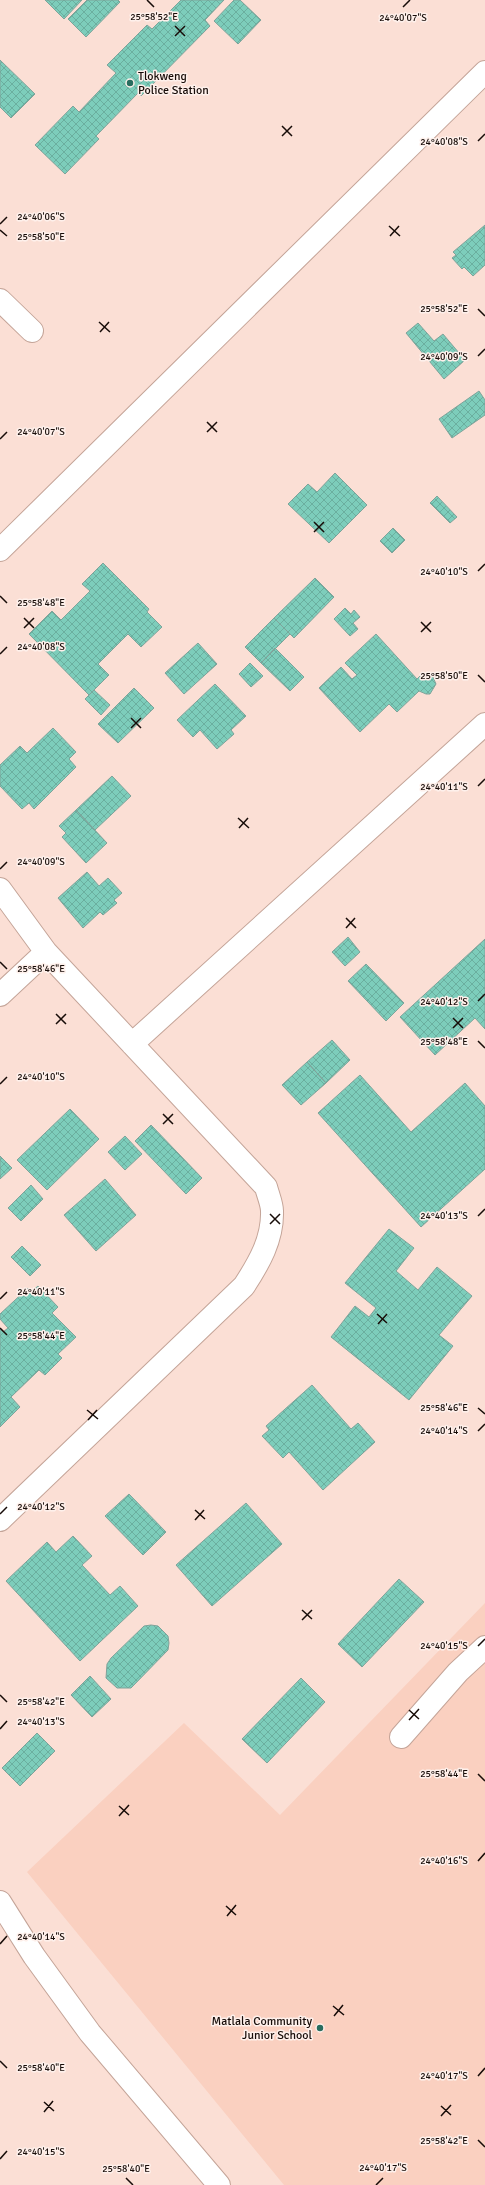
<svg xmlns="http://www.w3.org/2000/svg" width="485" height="2185" viewBox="0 0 485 2185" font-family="Signika,sans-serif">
<defs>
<pattern id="building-cross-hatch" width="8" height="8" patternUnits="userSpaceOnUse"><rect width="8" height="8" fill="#7dcdbb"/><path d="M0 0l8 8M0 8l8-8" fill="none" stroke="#6baf9f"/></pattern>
</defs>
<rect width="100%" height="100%" fill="#fbdfd5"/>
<path fill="#fad0c0" d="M485,1603V2185H284L27,1872L184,1723L280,1815Z"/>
<path fill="url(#building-cross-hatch)" stroke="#7fa39a" d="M45,0H82L64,19Z
M87,0H118L120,2L86,37L68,19Z
M181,0H224L205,20L210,26L141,96L138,93L96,136L99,139L65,174L35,145L73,106L79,112L116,73L107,65L147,25L152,29Z
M234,0H240L261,20L238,44L214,21Z
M0,60L35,94L11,118L0,107Z
M485,225V265L473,276L464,267L462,269L452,258L456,255L453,252Z
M418,323L434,341L443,334L465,360L444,379L406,333Z
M479,391L485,400V415L452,438L439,419Z
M335,473L367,505L329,543L288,504L308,484L317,492Z
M437,496L457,517L450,523L430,503Z
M393,528L405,540L392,553L380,541Z
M103,563L149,609L147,612L162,627L141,647L128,634L98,664L109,675L89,695L29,634L52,611L61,620L90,591L82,584Z
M315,578L334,597L294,638L274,618Z
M345,608L351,614L354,610L360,617L353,623L358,629L350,636L334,619Z
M274,618L290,634L261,663L245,647Z
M376,634L417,679L422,674H430L433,677L436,684L430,694H426L419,691L397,712L389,704L360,732L319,688L341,667L352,679L357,675L345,663Z
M198,643L217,664L184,694L165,673Z
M275,648L304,677L290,691L261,663Z
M250,663L263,676L251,687L239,674Z
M215,684L246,716L231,730L234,734L217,749L200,730L193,737L177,720Z
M134,688L154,708L118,743L98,724Z
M94,690L110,705L101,715L85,699Z
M53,728L76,752L69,759L76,767L34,809L29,803L22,809L0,786V765L20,746L27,753Z
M112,776L131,796L95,830L76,810Z
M76,810L107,843L86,863L62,837L66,833L59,826Z
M87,872L99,886L108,878L122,893L114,900L117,903L103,915L100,912L83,928L58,898Z
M348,937L360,952L345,966L332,952Z
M485,939V1029L475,1018L435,1055L400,1017Z
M366,964L404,1003L386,1021L348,981Z
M332,1040L350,1060L326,1083L307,1062Z
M307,1062L326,1083L301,1105L282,1085Z
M360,1075L411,1132L465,1083L485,1106V1169L421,1227L318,1113Z
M70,1109L99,1139L47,1190L17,1160Z
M151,1125L202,1178L186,1194L135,1141Z
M125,1136L142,1154L125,1170L108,1152Z
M0,1156L12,1168L0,1179Z
M105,1179L136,1215L96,1251L64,1215Z
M31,1185L43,1199L21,1221L8,1208Z
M389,1229L414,1248L396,1271L418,1290L437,1267L472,1296L439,1335L453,1346L409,1400L331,1337L355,1306L369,1317L376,1308L345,1283Z
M22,1246L41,1265L30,1276L11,1257Z
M38,1286L58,1307L52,1313L76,1337L58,1354L62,1358L45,1375L39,1370L11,1397L20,1407L0,1427V1329L3,1332L8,1328L0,1319V1314L28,1288L31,1292Z
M312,1385L351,1429L358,1423L375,1442L323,1490L289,1452L283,1458L262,1436L269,1430L266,1426Z
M129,1494L166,1532L143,1555L105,1516Z
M246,1503L282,1544L212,1606L176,1565Z
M73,1536L92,1556L82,1565L110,1595L120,1586L138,1606L80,1661L6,1581L47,1542L56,1552Z
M399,1579L424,1602L362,1667L338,1644Z
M151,1625L158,1626L168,1636L169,1643L168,1650L131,1688H117L106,1678L107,1664L111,1658L144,1626Z
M90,1676L111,1699L92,1717L71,1695Z
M301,1678L325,1702L267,1763L242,1739Z
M37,1733L55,1751L20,1786L2,1768Z"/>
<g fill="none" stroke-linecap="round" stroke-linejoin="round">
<defs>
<path id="minor" d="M0,300L32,331
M0,550L485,72
M0,889L46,952L266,1187C268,1195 272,1204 272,1211C273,1239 259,1263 244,1286L0,1520
M0,995L46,952
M132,1044L485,724
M401,1737L458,1672L485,1647
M0,1902L34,1956L90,2033L219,2185"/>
</defs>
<use href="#minor" stroke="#c4a498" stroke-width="24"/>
<use href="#minor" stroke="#fff" stroke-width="22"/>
</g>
<path fill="none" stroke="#170c08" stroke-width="1.5" d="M147,0L154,7M403,7L410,0M175,26L185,36M175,36L185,26M282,126L292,136M282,136L292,126M478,141L485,134M0,224L7,217M389,226L400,236M0,230L7,236M390,236L399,226M478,309L485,316M99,322L110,332M100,332L109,322M478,356L485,349M207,422L217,432M207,432L217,422M0,439L7,432M314,522L324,532M314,532L324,522M478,571L485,564M0,596L7,603M24,618L34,628M421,622L431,632M24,628L34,618M421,632L431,622M0,654L7,647M478,675L485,682M131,718L141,728M131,728L141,718M478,786L485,779M238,818L249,828M239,828L248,818M0,869L7,862M346,918L356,928M346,928L355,918M0,962L7,969M478,1001L485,994M56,1014L66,1024M453,1018L463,1028M56,1024L66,1014M453,1028L463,1018M478,1041L485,1048M0,1084L7,1077M163,1114L173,1124M163,1124L173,1114M270,1214L280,1224M478,1216L485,1209M270,1224L280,1214M0,1299L7,1292M377,1314L387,1323M378,1324L387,1314M0,1328L7,1335M478,1408L485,1414M87,1410L98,1419M88,1420L97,1410M478,1431L485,1424M195,1510L205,1519M0,1514L7,1507M195,1520L204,1510M302,1610L312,1619M302,1620L312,1610M478,1646L485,1639M0,1695L7,1702M409,1710L419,1719M409,1720L419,1709M0,1729L7,1721M478,1774L485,1781M119,1806L129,1815M119,1816L129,1805M478,1861L485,1853M226,1906L236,1915M227,1916L236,1905M0,1944L7,1936M333,2006L344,2015M334,2016L343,2005M0,2061L7,2068M478,2076L485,2068M44,2102L54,2111M441,2106L451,2115M44,2112L53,2101M441,2116L451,2105M478,2140L485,2147M0,2159L7,2151M126,2178L133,2185M376,2185L383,2178"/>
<g fill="#286d5f" stroke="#fef0eb" stroke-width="1.5">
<circle cx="130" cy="83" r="4"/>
<circle cx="320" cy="2028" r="4"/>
</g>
<g text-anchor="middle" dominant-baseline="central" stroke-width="3" stroke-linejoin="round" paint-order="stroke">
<g font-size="12" fill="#170c08" stroke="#fef0eb" text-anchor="start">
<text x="138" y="76">Tlokweng<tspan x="138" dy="14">Police Station</tspan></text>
<text x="312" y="2021" text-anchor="end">Matlala Community<tspan x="312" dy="14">Junior School</tspan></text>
</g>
</g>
<g font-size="10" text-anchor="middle" fill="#170c08" stroke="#fef0eb" stroke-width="3" stroke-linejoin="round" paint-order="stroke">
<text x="154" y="20">25°58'52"E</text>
<text x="403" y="21">24°40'07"S</text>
<text x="444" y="145">24°40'08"S</text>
<text x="41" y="220">24°40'06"S</text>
<text x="41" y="240">25°58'50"E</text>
<text x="444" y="312">25°58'52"E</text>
<text x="444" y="360">24°40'09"S</text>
<text x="41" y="435">24°40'07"S</text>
<text x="444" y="575">24°40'10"S</text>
<text x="41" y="606">25°58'48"E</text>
<text x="41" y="650">24°40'08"S</text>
<text x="444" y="679">25°58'50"E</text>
<text x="444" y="790">24°40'11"S</text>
<text x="41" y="865">24°40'09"S</text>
<text x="41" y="972">25°58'46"E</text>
<text x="444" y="1005">24°40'12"S</text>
<text x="444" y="1045">25°58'48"E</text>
<text x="41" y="1080">24°40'10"S</text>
<text x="444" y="1219">24°40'13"S</text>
<text x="41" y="1295">24°40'11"S</text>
<text x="41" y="1339">25°58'44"E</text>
<text x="444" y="1411">25°58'46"E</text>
<text x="444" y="1434">24°40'14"S</text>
<text x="41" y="1510">24°40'12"S</text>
<text x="444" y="1649">24°40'15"S</text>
<text x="41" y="1705">25°58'42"E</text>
<text x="41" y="1725">24°40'13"S</text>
<text x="444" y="1777">25°58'44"E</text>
<text x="444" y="1864">24°40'16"S</text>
<text x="41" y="1940">24°40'14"S</text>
<text x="41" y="2071">25°58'40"E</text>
<text x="444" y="2079">24°40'17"S</text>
<text x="444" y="2144">25°58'42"E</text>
<text x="41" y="2155">24°40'15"S</text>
<text x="383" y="2171">24°40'17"S</text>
<text x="126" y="2172">25°58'40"E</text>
</g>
</svg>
